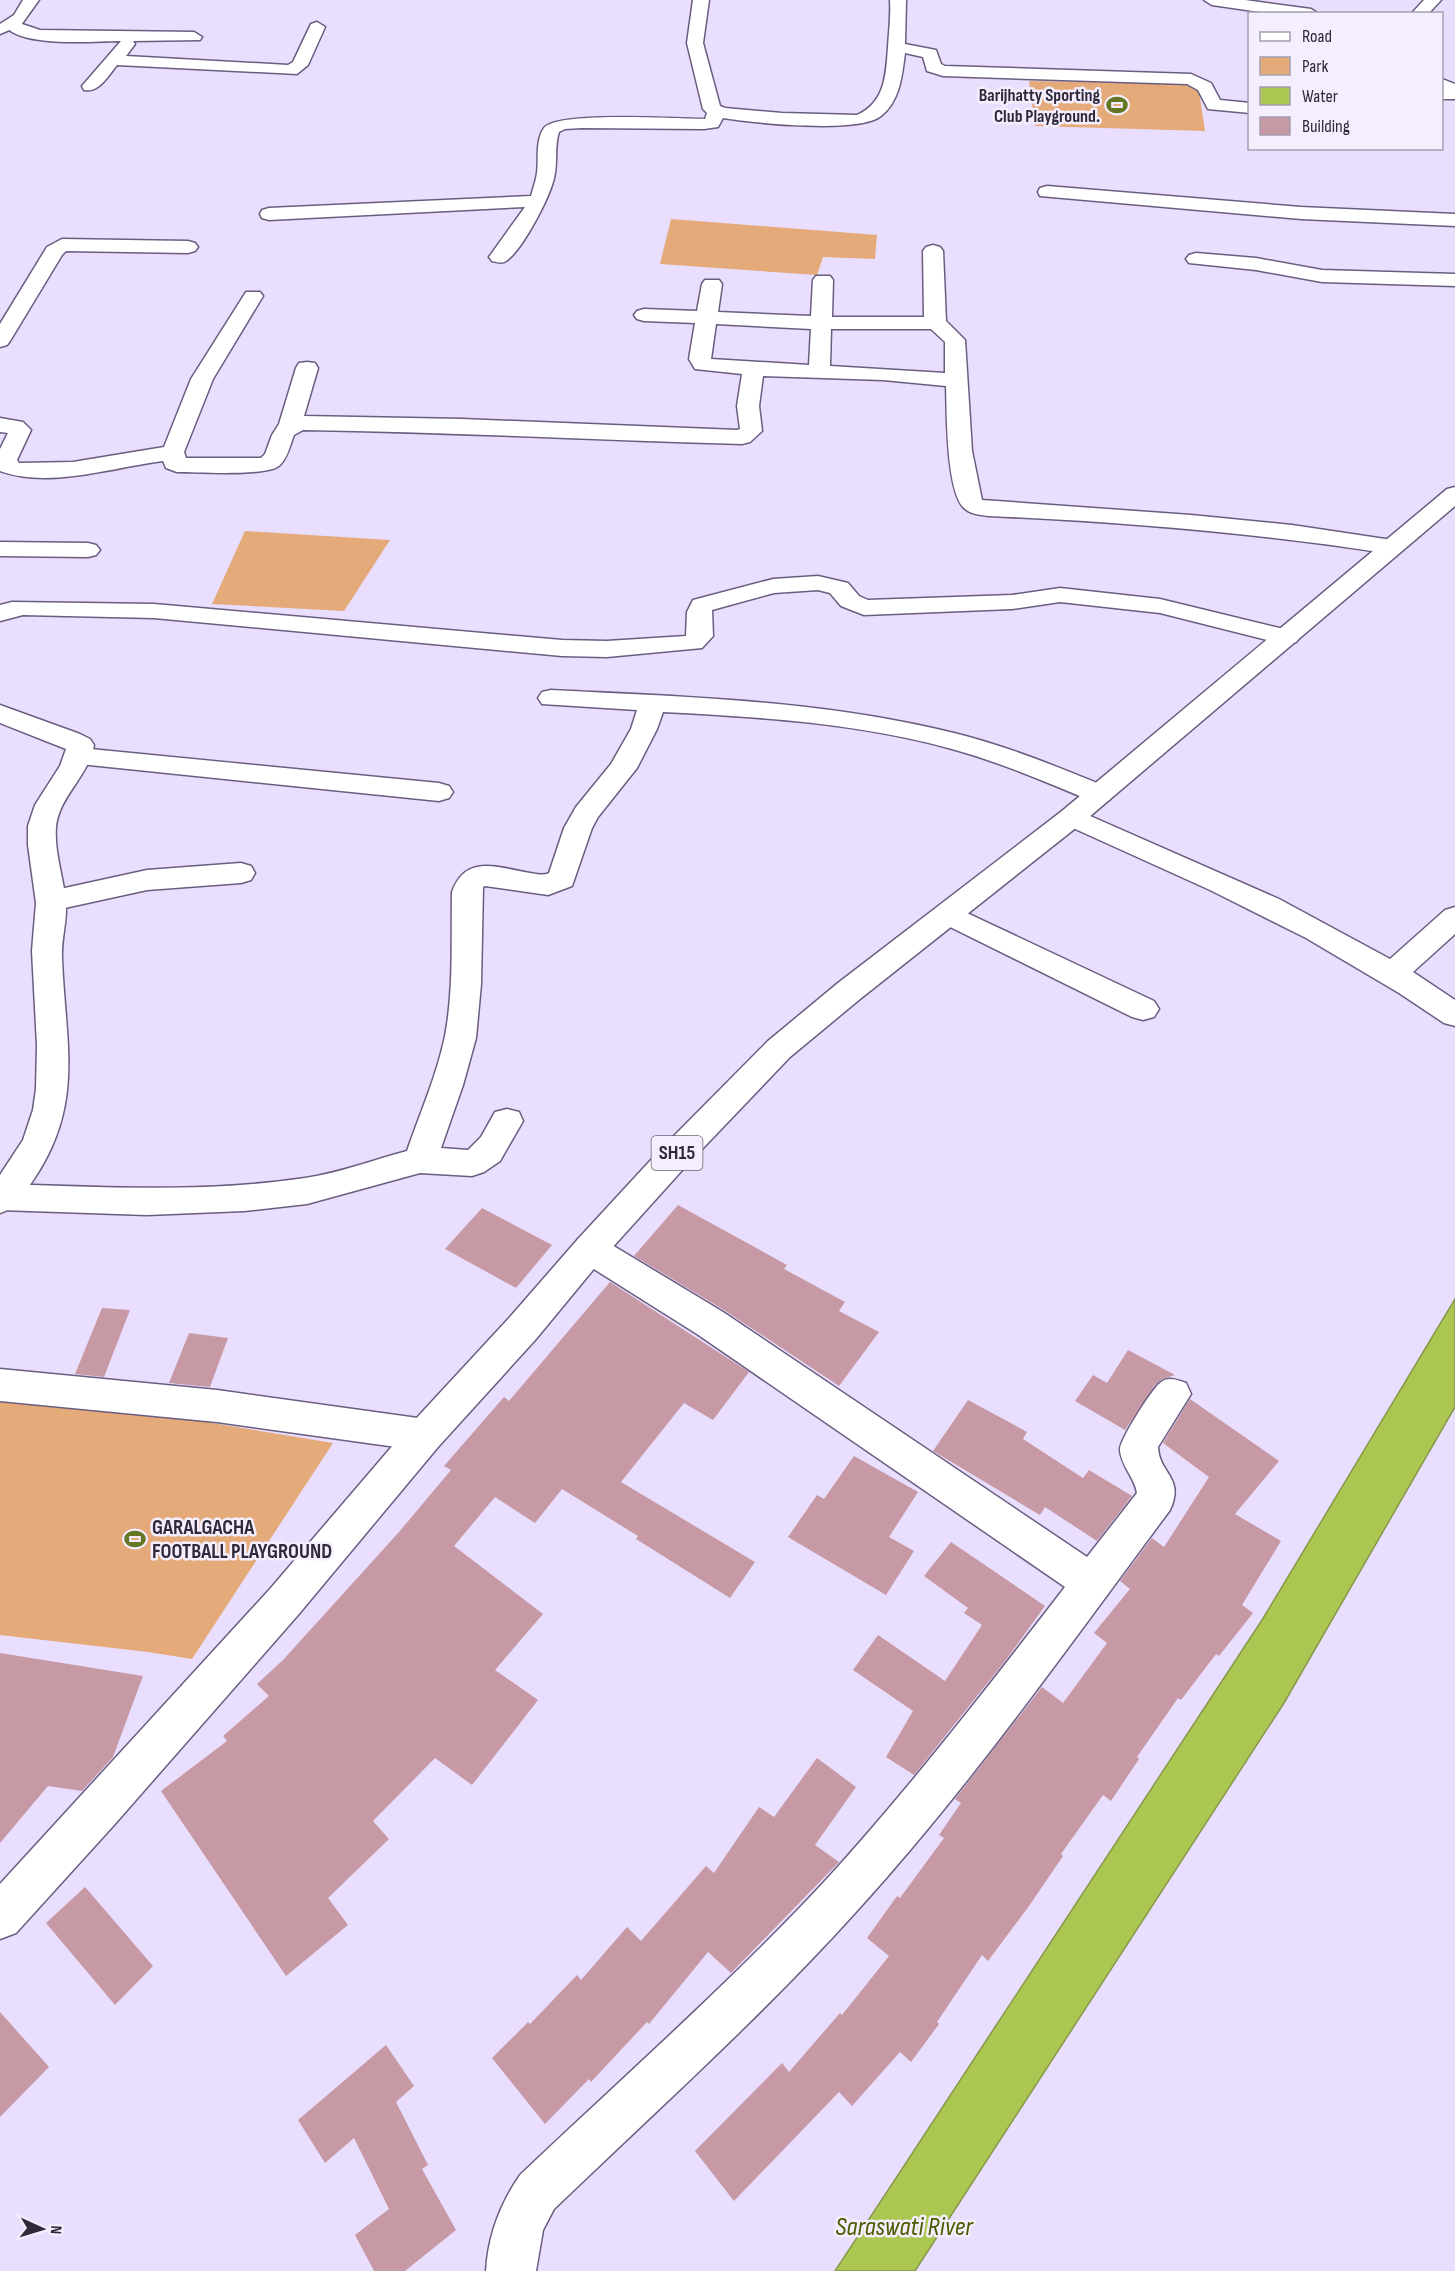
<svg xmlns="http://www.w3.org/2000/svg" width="1455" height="2271" viewBox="0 0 1455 2271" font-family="'Sofia Sans Condensed',sans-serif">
<rect width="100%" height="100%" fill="#e9defe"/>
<path fill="#e5aa79" d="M1029,81L1198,84L1205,131L1035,126Z
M671,219L877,235L875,259L823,257L817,275L660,264Z
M245,531L390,540L344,611L212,604Z
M0,1399L182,1418L333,1443L192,1659L148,1652L0,1635Z"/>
<path fill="#acc751" stroke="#86984a" stroke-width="1.5" d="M1455,1299V1407L1284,1703L915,2271H835L1262,1620Z"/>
<path fill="#c699a5" d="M678,1205L787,1265L784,1269L845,1302L839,1311L879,1332L839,1386L724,1310L634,1256Z
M482,1208L552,1245L516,1288L445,1249Z
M610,1282L749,1372L713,1420L684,1403L621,1482L755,1562L730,1598L636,1539L638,1536L562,1489L535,1523L495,1497L454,1546L543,1614L495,1670L538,1700L472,1785L435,1758L373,1821L389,1839L328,1898L348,1925L286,1976L161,1791L227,1741L223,1736L269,1696L257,1684L283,1660L399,1532L451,1470L444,1466L504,1397L509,1401Z
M102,1308L130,1310L104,1377L75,1374Z
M189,1333L228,1338L210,1387L169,1383Z
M1128,1350L1175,1375L1162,1379L1154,1386L1125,1430L1075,1401L1093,1375L1107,1383Z
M1190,1399L1279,1461L1235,1514L1281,1541L1242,1605L1253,1613L1219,1656L1216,1654L1181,1700L1178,1698L1137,1757L1139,1759L1111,1801L1103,1795L1061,1854L1063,1856L1029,1906L988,1961L982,1955L937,2022L939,2024L911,2062L900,2052L852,2106L839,2092L734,2201L695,2151L782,2063L789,2072L840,2013L842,2015L889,1956L867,1938L897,1896L900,1898L944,1838L939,1835L961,1803L955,1799L1042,1687L1063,1703L1107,1643L1094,1633L1130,1589L1120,1581L1152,1538L1164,1547L1209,1477L1163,1443Z
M968,1400L1027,1432L1023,1439L1083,1478L1089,1470L1132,1496L1097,1541L1045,1507L1040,1515L933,1451Z
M854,1456L918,1492L889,1537L914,1551L886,1595L788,1537L817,1495L824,1499Z
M951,1542L1045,1606L1005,1661L914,1775L886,1757L913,1711L853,1670L878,1635L945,1681L982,1625L964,1613L968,1608L924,1576Z
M0,1653L143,1676L113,1757L82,1791L48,1786L0,1843Z
M817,1758L856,1787L815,1845L839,1862L731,1973L708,1952L649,2024L647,2022L591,2082L589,2079L545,2124L492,2058L528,2022L530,2024L577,1975L581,1980L627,1927L641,1941L706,1866L714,1873L759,1807L774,1817Z
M85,1887L153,1966L115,2005L46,1923Z
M0,2012L49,2067L0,2117Z
M386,2045L414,2086L396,2102L428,2165L422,2169L456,2230L405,2271H374L355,2235L389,2209L354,2138L325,2163L298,2120Z"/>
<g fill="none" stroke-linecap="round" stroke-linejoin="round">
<defs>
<path id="minor" d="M693,0H709L703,43L720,106L725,108L782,113L857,115C886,102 886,73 888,47C889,31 891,16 890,0H906L905,44L936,50L941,64L945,66L1191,74L1211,83L1220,100L1250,103V113L1208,109L1198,90L1187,84L943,76L927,71L923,57L905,53C902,76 900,101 881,116C858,134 754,123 723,118L718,127L704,129L582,128L565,129L559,132C554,147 558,163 554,178C550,197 522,251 506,261C502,264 496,262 492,261L489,257L525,207L269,220L262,218L260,214L262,210L269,208L531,196C533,188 536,181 537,173C539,159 535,141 544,128C557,111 679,119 705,119L707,113L703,109L687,43Z
M1424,0H1441L1428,14H1411Z
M13,21L40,30L194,32L202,37L200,40L133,41L135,44L126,56L288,65L293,62L311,24L317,22L325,27L308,65L297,74L117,65C108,76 99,93 84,90L82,86L121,41C94,41 23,48 5,26Z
M1442,89H1455V99H1442Z
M1047,186L1301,207L1455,214V226L1301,219L1040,196L1038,192L1040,188Z
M62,239L188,241L195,243L198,247L195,251L188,253L66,251L62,255L10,341L7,345L0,347V324L47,247Z
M933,245L940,247L943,251L946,321L965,340L972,451L982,500L1191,515L1292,525L1392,540L1400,542L1404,547L1400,552L1392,554C1258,533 1124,522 989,516C980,515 969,514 963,507C946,487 947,413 946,386L883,380L763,376L759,406L762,431L750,442L742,444C596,440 449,432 303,430L294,435C290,445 288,457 280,465C269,477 196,472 177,472L166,468L163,461C114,467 48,489 0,471V449L8,433L0,432V418L23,422L31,430L17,460L19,463L73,462L164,447L191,379L246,292H260L263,296L213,379L184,452L186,458H261L265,454L272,435L279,424L296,368L299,363L307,362L315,363L318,368L304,416L462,419L737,430L740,429L737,406L742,374L695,369L689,359L695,323L644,321L637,319L634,315L637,311L644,309L697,311L702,284L705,280H719L722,284L718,312L811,316L813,280L816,276H830L833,280L832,317H924L923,251L926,247ZM716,324L811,329L809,365L711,359ZM831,329H931L945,342V373L830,366Z
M1196,253L1256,258L1322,270L1455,274V286L1322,282L1256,270L1189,263L1186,259L1189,255Z
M0,542L88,543L96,545L100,550L96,555L88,557L0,556Z
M818,576L848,583L859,596L868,600L1012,595L1060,588L1160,599L1296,632L1300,637L1296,642L1287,645L1160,613L1060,602L1012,609L864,615L841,606L830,593L818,590L774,593L712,610L713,636L702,648L607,657L562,656L154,618L23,615L0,621V605L12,602L154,604L562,640L607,641L686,636L687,612L693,600L773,579Z
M551,690C686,697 822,700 954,733C1007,746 1058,767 1109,788L1113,794L1109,800L1099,803L1089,800C1044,781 999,762 952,749C859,723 760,717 663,712L657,729L637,768L598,817L592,828L572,886L548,895L485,886L483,887L481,984L476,1038L463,1085L441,1148L468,1150L481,1137L495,1112L507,1109L519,1112L523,1121L500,1161L484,1172L472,1176L420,1173L307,1204L244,1211L147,1215L0,1210V1184H2C103,1187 204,1193 305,1178C339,1173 373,1160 407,1151C420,1113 437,1075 445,1036C454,989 451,940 452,892C466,853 499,868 530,873C537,874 543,876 549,873L564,828L576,807L611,764L631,729L637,710L542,704L538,698L542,692Z
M80,748L439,783L449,786L453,792L449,798L439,801L70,763L66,757L70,751Z
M1072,808L1279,899L1390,959L1445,910L1455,907V934L1413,972L1455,1000V1026L1444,1023L1399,993L1306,938L1210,890L1062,823L1058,817L1062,811Z
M241,863L251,866L255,873L251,880L241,883L147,890L51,911L41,908L36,901L41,894L51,891L147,870Z
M950,905L1154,1001L1159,1009L1154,1017L1143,1020L1132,1017L940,922L935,915L940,908Z
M590,1235L602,1239L723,1312L1087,1557L1137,1493C1135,1478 1121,1466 1120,1450C1119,1441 1152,1389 1160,1383C1168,1376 1177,1380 1186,1383L1191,1394L1158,1447C1159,1474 1185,1477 1170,1510C1068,1647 970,1787 855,1913C761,2017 655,2112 554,2209L543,2230L536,2271H486C488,2236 500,2204 520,2175C622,2078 728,1985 824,1882C910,1788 987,1688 1065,1587L697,1334L578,1259L573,1249L578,1239Z
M0,1369L217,1390L425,1419L438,1423L444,1435L438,1447L425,1451L217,1422L0,1401Z"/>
<path id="tertiary" d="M23,0H39L21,25L0,34V24L14,15Z
M1204,0H1245L1311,9L1319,14H1274L1212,5Z
M1442,79L1455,84V96L1442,91Z
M0,705L80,734L90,739L94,745C89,776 59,796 56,827C54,853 64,878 66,904C67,922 61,940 62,958C65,1042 85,1103 34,1179C24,1193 17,1208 0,1213V1175L23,1140L33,1110L36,1089L37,1045L32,951L36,903L28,845V826L35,805L60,766L66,749L0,723Z"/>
<path id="primary" d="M1455,487V506L1082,823L860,999L790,1057L685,1167L602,1259L536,1339L438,1447L298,1615L114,1825L16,1933L0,1939V1884L270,1589L412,1423L510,1317L578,1239L661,1149L768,1041L838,983L1062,811L1447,489Z"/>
</defs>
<use href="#minor" stroke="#6a5d80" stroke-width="3"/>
<use href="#tertiary" stroke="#6a5d80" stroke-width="3"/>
<use href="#primary" stroke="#6a5d80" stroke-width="3"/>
<use href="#minor" fill="#fff" fill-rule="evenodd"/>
<use href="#tertiary" fill="#fff" fill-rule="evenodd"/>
<use href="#primary" fill="#fff" fill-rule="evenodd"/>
</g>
<defs>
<symbol id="stadium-bare" viewBox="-9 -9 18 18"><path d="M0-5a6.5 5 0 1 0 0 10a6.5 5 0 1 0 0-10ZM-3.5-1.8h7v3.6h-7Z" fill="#657625" stroke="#f4eeff" stroke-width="2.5" paint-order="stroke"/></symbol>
</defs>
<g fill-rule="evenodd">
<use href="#stadium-bare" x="1102" y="90" width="30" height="30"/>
<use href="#stadium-bare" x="120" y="1524" width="30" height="30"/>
</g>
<g text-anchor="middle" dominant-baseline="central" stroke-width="5" stroke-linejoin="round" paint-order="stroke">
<g font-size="18" font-weight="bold" fill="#2f2939" stroke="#f4eeff" text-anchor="end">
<text x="1100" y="95">Barijhatty Sporting<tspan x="1100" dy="21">Club Playground.</tspan></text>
</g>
<rect fill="#f4eeff" stroke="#6a6474" stroke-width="1.5" x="651.5" y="1136" width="51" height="34" rx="4.5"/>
<g font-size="20" font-weight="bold" fill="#2f2939">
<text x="677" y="1153">SH15</text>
</g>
<g font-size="21" font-weight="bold" fill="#2f2939" stroke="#f4eeff" text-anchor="start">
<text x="152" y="1527">GARALGACHA<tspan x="152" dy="24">FOOTBALL PLAYGROUND</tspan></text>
</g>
<g font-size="27" font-style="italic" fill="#4b5b00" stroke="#f4eeff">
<text x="904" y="2227">Saraswati River</text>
</g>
</g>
<rect x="1248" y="12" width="195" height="138" fill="#f4eeff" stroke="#a59fb0" stroke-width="1.5"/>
<rect x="1260" y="32" width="30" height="9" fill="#ffffff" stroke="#a59fb0" stroke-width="1.5"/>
<text x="1302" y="42" font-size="18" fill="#2f2939">Road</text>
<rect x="1260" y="57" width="30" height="18" fill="#e5aa79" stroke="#a59fb0" stroke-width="1.5"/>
<text x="1302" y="72" font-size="18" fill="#2f2939">Park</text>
<rect x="1260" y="87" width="30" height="18" fill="#acc751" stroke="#a59fb0" stroke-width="1.5"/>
<text x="1302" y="102" font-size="18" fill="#2f2939">Water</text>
<rect x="1260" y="117" width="30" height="18" fill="#c699a5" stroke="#a59fb0" stroke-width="1.5"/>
<text x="1302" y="132" font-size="18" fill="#2f2939">Building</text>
<g transform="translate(42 2229) rotate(94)" stroke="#f4eeff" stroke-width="4.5" paint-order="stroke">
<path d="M0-4.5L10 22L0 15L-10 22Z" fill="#2f2939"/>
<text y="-9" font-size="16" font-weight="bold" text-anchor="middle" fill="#2f2939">N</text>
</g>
</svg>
